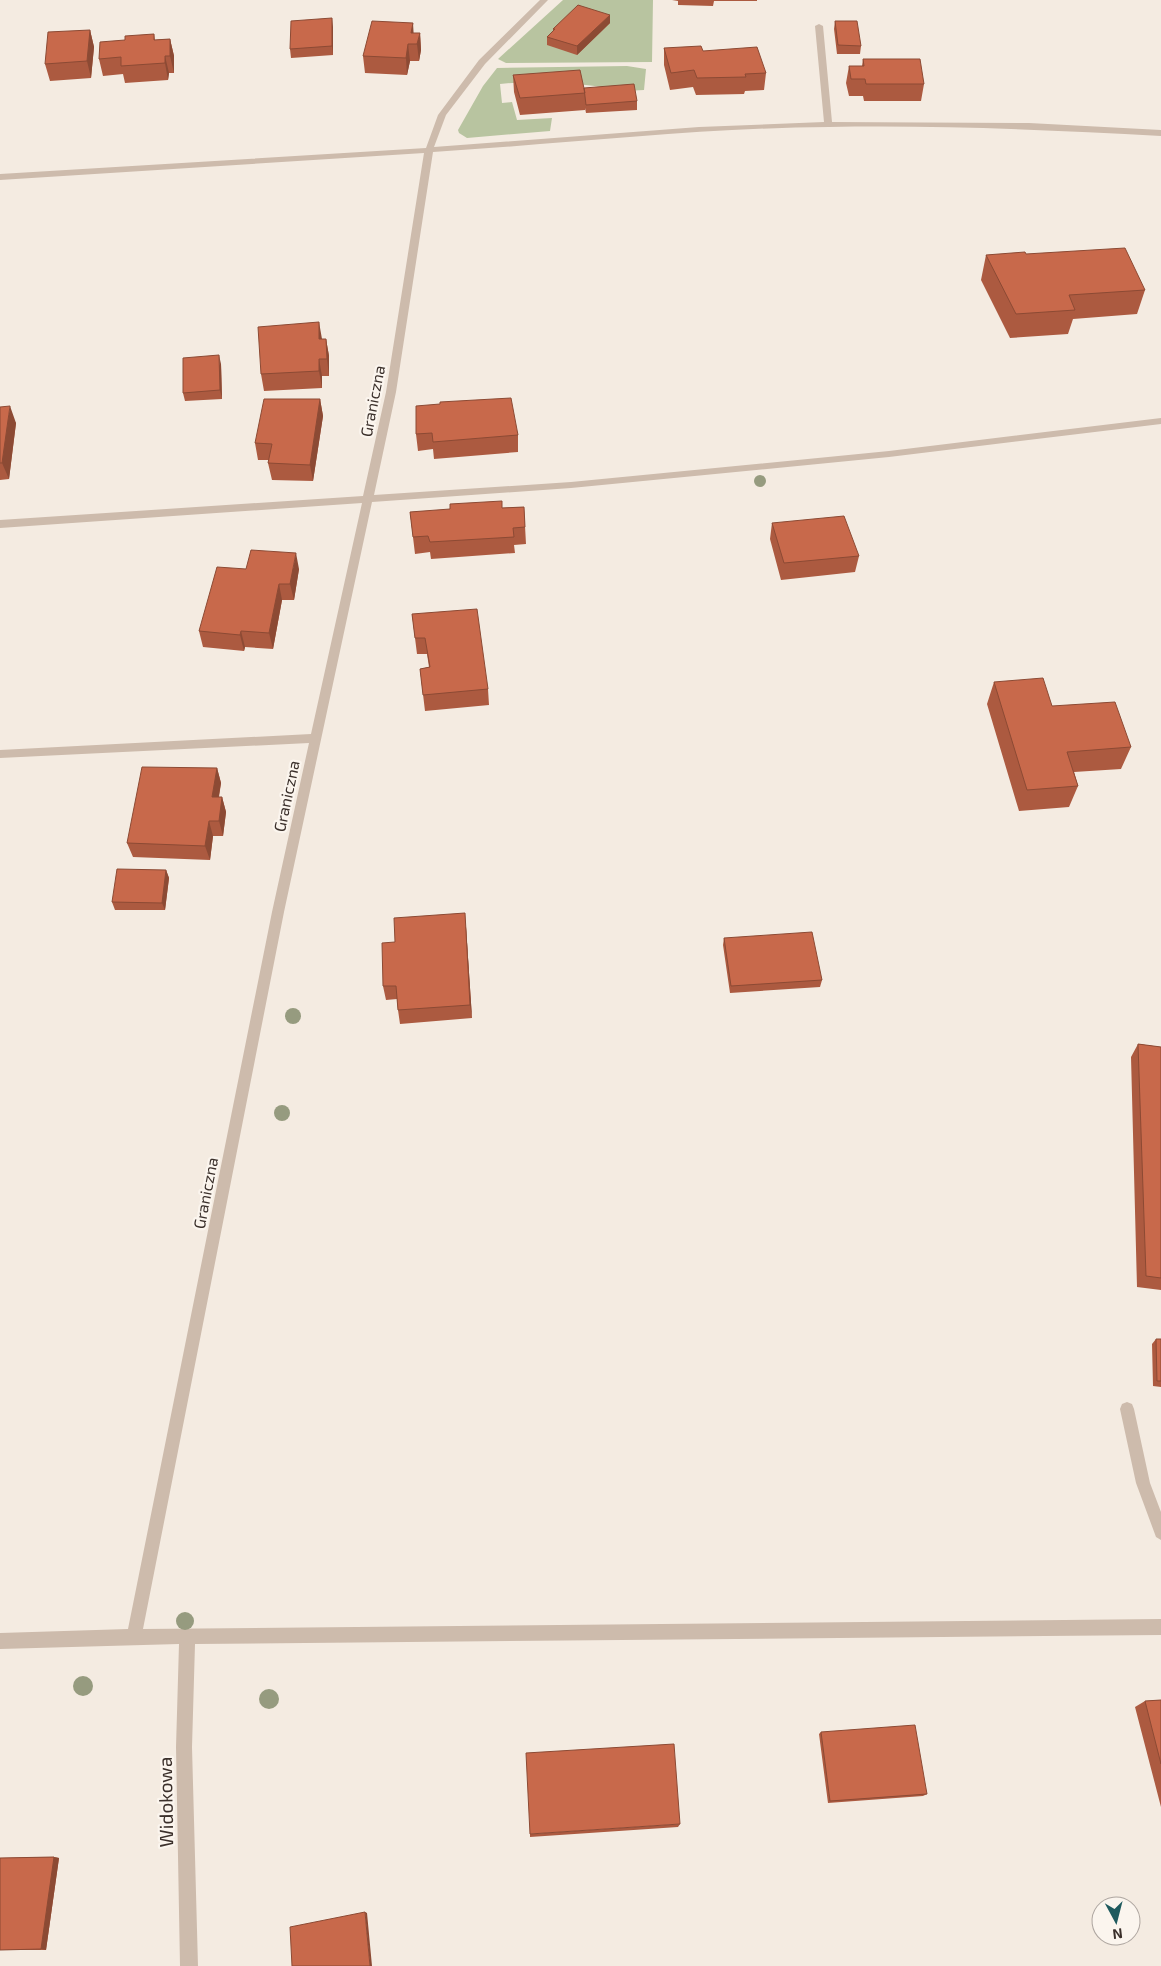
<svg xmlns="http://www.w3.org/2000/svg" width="1161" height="1966" viewBox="0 0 1161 1966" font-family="'Exo 2',sans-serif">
<rect width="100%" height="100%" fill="#f4ebe1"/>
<path fill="#b8c4a0" d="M563,0H653L652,62L506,63L498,59Z
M627,66L646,69L644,90C623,92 607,87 586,85C557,82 529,81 500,84L502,103L512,102L517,120L552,118L550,131L467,138L459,133L458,130L483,86L497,68Z"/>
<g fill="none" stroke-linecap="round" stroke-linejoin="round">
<path fill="#cdbbac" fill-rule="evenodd" d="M540,0H548L485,64L446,115L434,147L699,127L824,122L815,26L819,24L823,26L832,122L1029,123L1161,130V136C1050,130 940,125 829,127C697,128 565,144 433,152L396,392L374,495L571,482L889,451L1161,418V424L889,457L571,488L372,502L284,912L143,1629L1161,1619V1635L195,1644L192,1747L198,1966H180L176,1747L179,1644L0,1649V1633L128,1629L272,912L309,743L0,758V750L311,734L362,503L0,528V520L363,496L386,392L424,153L0,180V174L426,148L438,115L479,60Z
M1127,1402L1132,1404L1134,1409L1150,1483L1161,1512V1540L1156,1537L1136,1483L1120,1409L1122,1404Z"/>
</g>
<g fill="#969b7f">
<circle cx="760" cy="481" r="6"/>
<circle cx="293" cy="1016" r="8"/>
<circle cx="282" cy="1113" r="8"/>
<circle cx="185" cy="1621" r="9"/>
<circle cx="83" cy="1686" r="10"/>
<circle cx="269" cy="1699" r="10"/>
</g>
<path fill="#ac5a40" d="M672,0H757V1H714L713,6L678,5V1Z
M610,15V23L577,55L547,45V37L553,31V29Z
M835,21L861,46L860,54H837L834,29Z
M413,23V33H420L421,50L419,61H410L407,75L365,73L363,56Z
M333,27V55L291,58L290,49Z
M90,30L94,47L91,78L50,81L45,64Z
M154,34L155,40L170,39L174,56V73H169L168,80L125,83L123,74L103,76L99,59L125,40Z
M664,48L703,51L766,73L764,90L745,91L744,94L696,95L693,87L670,90L664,65Z
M863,59L924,84L921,101H864L863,96H849L846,83L849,66H862Z
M513,75L584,88L637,101V110L586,113L585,108V110L520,115L514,92Z
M1026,254L1145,290L1137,314L1073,319L1068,334L1010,338L981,280L986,255Z
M326,339L329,356V376H322V388L264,391L261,374Z
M221,364L222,399L185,401L183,393Z
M320,399L323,416L313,481L272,480L268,463L269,460H258L255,443Z
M416,406L518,435V452L434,459L433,449L418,451L416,434Z
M0,407L16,423L9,479L0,480Z
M524,507L526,544L514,545L515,553L431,559L430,552L415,554L410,512Z
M772,523L859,556L855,572L781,580L770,539Z
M246,569H299L294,600H282L273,649L245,647L244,651L203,647L199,631Z
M412,614L488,689L489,705L425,711L420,669L429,667L427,654H417Z
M994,682L1052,706L1131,747L1121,769L1074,772L1078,786L1069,807L1019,811L987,704Z
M217,768L221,783L219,797H222L226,812L223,836H213L210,860L133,857L127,843Z
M166,870L169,878L165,910H115L112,902Z
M466,927L472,1018L400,1024L398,1010L397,999L386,1000L383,986L395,942Z
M724,938L822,980L820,987L730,993L723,945Z
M1138,1044L1161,1047V1290L1137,1287L1131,1057Z
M1156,1339H1161V1387L1153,1386L1152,1344Z
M1161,1700V1807L1135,1707L1145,1701Z
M821,1732L927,1794L923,1796L828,1803L819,1734Z
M680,1824L678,1827L530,1837V1834Z
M54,1857L59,1858L46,1950H0V1858Z"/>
<path fill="#8c4a34" d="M610,15V23L577,55V46Z
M332,18L333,27V55L332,46Z
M413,23L414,40L411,33Z
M90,30L94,47L91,78L87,61Z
M420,33L421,50L419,61L417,44Z
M170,39L174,56V73L170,56Z
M408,44L410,61L407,75L406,58Z
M165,56L169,73L168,80L165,63Z
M319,322L322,339L321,356L319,339Z
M326,339L329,356V376L327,359Z
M219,355L221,364L222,399L220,390Z
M319,359L322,376V388L319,371Z
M320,399L323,416L313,481L310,465Z
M10,406L16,423L9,479L2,463Z
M296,553L299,569L294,600L290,584Z
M279,584L282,600L273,649L269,633Z
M241,631L245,647L244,651L240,635Z
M217,768L221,783L216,812L212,797Z
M222,797L226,812L223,836L219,821Z
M209,821L213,836L210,860L205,846Z
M166,870L169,878L165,910L162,903Z
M465,913L466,927L472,1018L470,1005Z
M54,1857L59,1858L46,1950L41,1949Z
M365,1912L367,1913L372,1966H370Z"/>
<path fill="#c8694b" stroke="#8c4a34" d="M578,5L610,15L577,46L547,37L555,29H553Z
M332,18V46L290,49L291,21Z
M372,21L413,23L411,33H420L417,44H408L406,58L363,56Z
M835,21H857L861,46L838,45Z
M90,30L87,61L45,64L48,32Z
M154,34V40L170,39V56H165V63L121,66V57L99,59L100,42L125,40V36Z
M701,46L703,51L757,47L766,73L745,74L746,77L697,78L694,70L671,73L664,48Z
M863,59H920L924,84H866L865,79H851L849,66H864Z
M580,70L585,93L520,98L513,75Z
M634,84L637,101L586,105L584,88Z
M1125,248L1145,290L1069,295L1075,310L1016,314L986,255L1025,252L1026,254Z
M319,322V339H326L327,359H319V371L261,374L258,327Z
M219,355L220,390L183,393V358Z
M511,398L518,435L433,442L432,433L416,434V406L440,404V402Z
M264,399H320L310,465L268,463L272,444L255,443Z
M10,406L2,463H0V407Z
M502,501V508L524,507L525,527L513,528L514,537L430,542L428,536L413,537L410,512L450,509V504Z
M844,516L859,556L784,563L772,523Z
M251,550L296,553L290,584H279L269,633L241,631L240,635L199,631L217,567L246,569Z
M477,609L488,689L423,695L420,669L430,667L425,638H415L412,614Z
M1043,678L1052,706L1115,702L1131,747L1067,752L1078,786L1027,790L994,682Z
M142,767L217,768L212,797H222L219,821H209L205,846L127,843Z
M117,869L166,870L162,903L112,902Z
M465,913L470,1005L398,1010L396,986H383L382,943L395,942L394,918Z
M812,932L822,980L731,986L724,938Z
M1138,1044L1161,1047V1278L1146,1276Z
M1156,1339H1161V1381H1157Z
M1161,1700V1764L1145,1701Z
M915,1725L927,1794L830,1801L821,1732Z
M674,1744L680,1824L530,1834L526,1753Z
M54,1857L41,1949L0,1950V1858Z
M365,1912L370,1966H292L290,1927Z"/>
<g text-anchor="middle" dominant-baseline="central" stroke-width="4.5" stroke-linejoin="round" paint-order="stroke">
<g font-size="16" fill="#3b302b" stroke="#fbf5ee">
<text transform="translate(372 401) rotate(-79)">Graniczna</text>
<text transform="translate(286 796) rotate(-78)">Graniczna</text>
<text transform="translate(205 1193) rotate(-79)">Graniczna</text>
</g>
<g font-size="19" fill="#3b302b" stroke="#fbf5ee">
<text transform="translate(165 1802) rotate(-91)">Widokowa</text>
</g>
</g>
<g transform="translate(1116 1921) rotate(173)"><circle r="24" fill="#fbf5ee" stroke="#aea6a0"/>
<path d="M0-4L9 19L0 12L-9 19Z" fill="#1f5a5e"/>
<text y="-8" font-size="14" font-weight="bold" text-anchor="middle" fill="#3b302b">N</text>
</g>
</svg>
